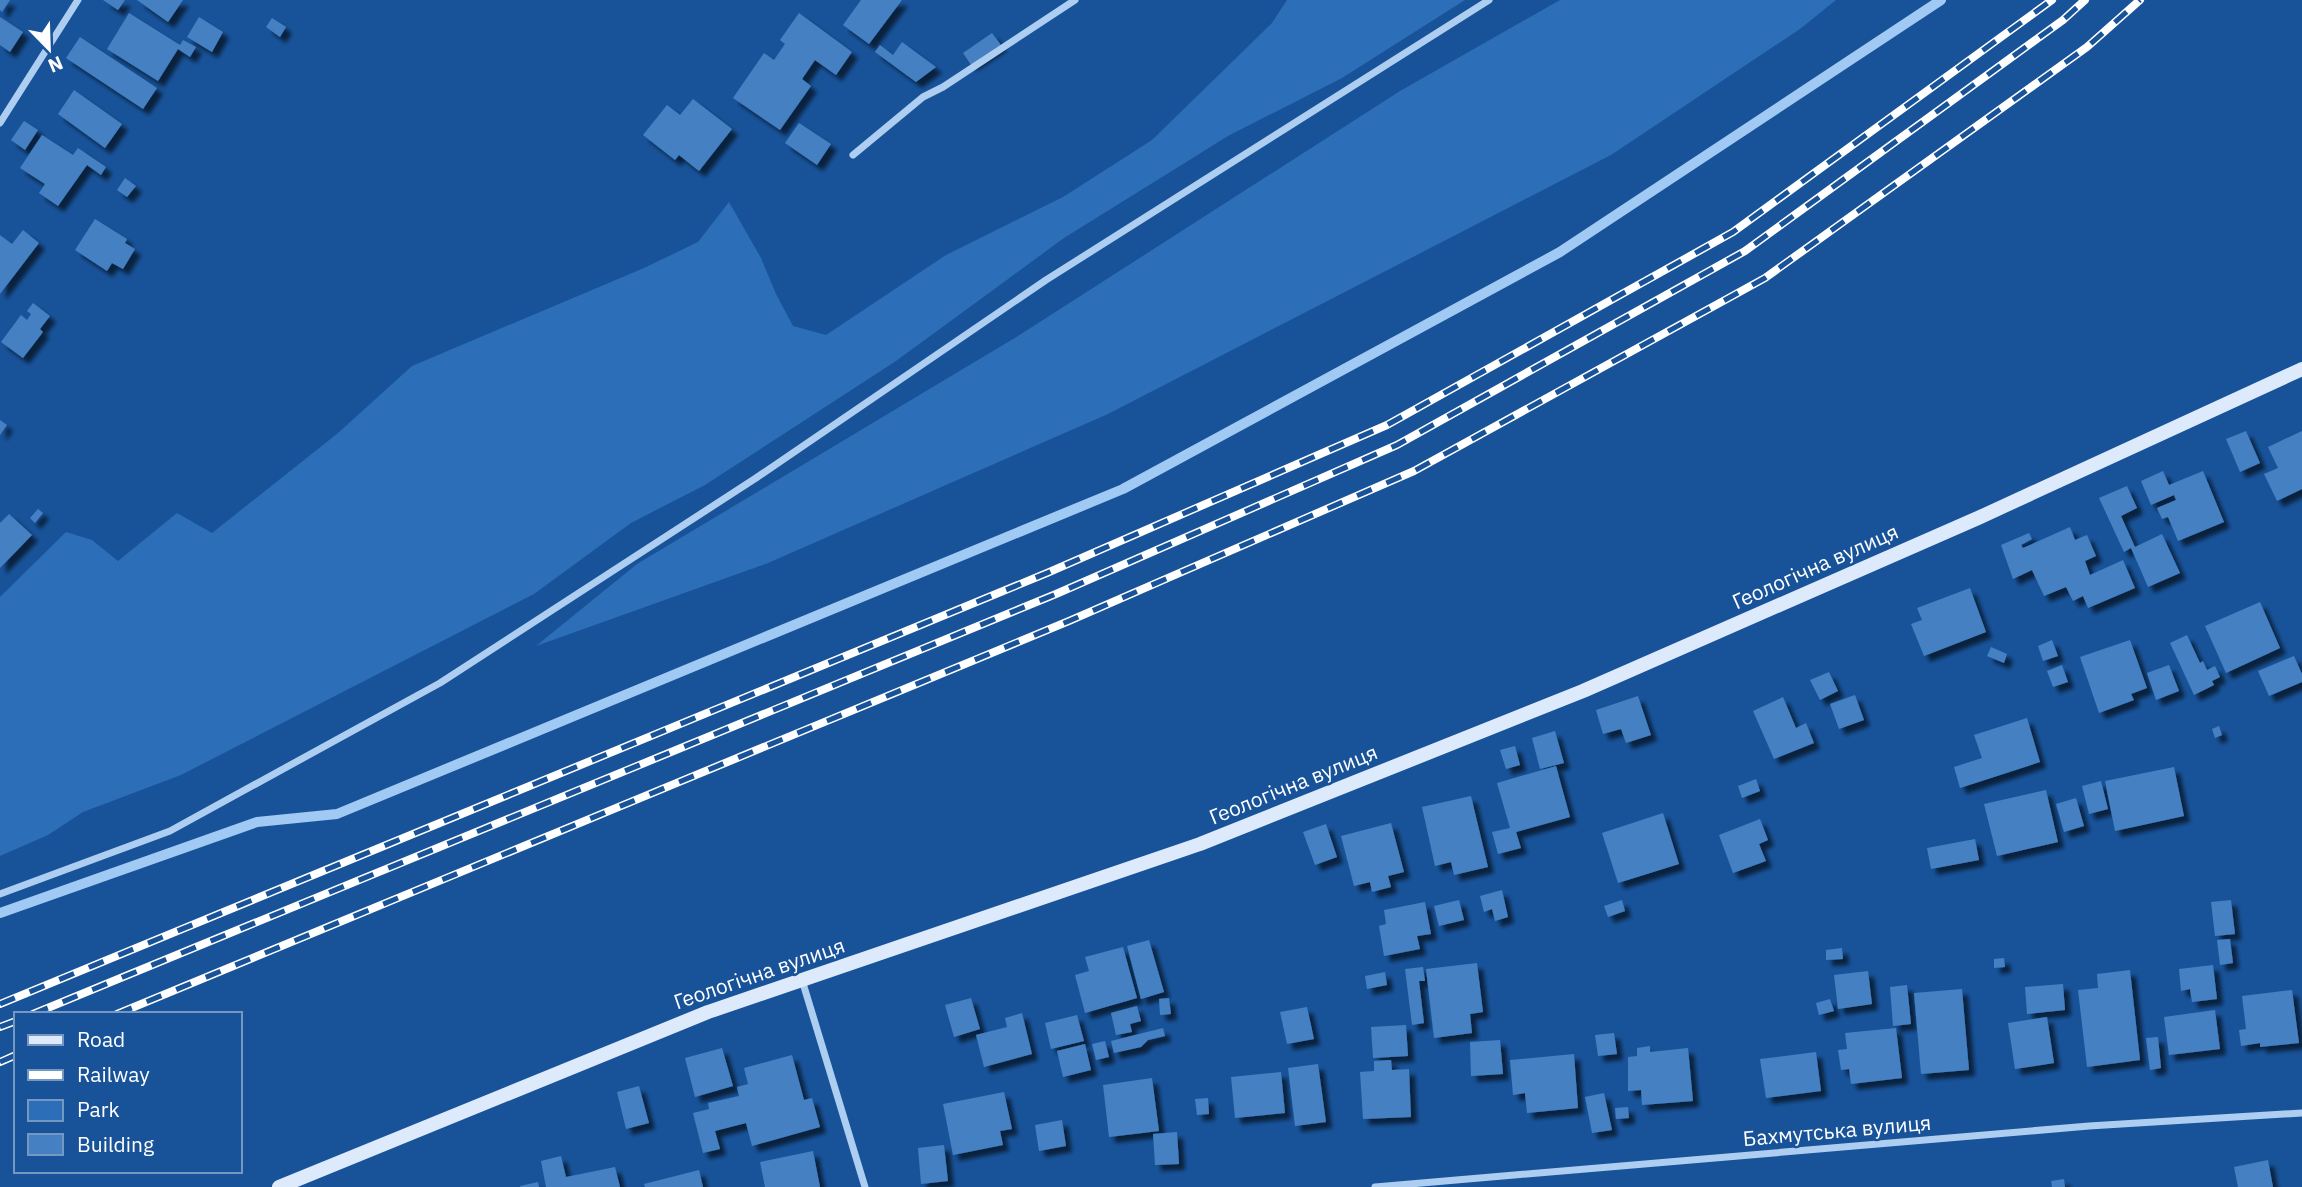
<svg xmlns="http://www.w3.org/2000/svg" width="2302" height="1187" viewBox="0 0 2302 1187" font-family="'IBM Plex Sans',sans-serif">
<defs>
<filter id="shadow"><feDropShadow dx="6" dy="6" stdDeviation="2" flood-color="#0009"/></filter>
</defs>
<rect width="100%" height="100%" fill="#18539a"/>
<path fill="#2c6eb7" d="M1287,0H1465L1342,78L1228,136L1064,238L896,361L705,485L631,523L534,594L181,775L83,812L48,835L0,856V597L66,532L92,540L118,561L177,513L212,533L338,433L412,366L644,268L698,242L729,202L761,258L776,294L793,326L826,335L946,255L1063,197L1152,140L1272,23Z
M1560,0H1836L1800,29L1611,155L1108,414L768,563L536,646L637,564L1018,336L1400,91Z"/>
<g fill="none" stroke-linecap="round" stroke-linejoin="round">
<path stroke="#a0c9f4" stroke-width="10" d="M0,913L257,822L337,814L1123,489L1560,252L1941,0"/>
</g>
<path fill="#4580c2" filter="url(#shadow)" d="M0,0H10L2,12L0,10Z
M103,0H125L118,10Z
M137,0H183L168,22Z
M861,0H902L869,44L843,25Z
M129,13L180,45L183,40L196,47L190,57L178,49L158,81L107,49Z
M799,13L852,52L836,75L815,60L802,79L811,86L780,130L733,98L764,53L774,60L785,44L780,40Z
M0,17L23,32L10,52L0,45Z
M199,17L223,32L212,52L187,37Z
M272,18L286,27L280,37L266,27Z
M992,33L1001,45L971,65L963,53Z
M80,37L157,88L143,109L66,58Z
M902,42L936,67L916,82L875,52L880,45L893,55Z
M74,90L122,124L105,148L58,114Z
M693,99L732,129L699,171L679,155L675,160L643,135L667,105L680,115Z
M24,121L38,130L25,150L11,140Z
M799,123L831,144L817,165L785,143Z
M42,135L73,155L78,148L106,167L101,175L87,165L58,206L39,193L45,184L20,168Z
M125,178L136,186L127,197L117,190Z
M95,219L127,239L125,243L135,249L123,269L112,263L107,271L75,250Z
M23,230L39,243L0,294V235L12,244Z
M33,303L50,316L40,329L43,332L23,358L1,342L21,315L27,320L31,314L27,311Z
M0,420L7,425L0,435Z
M2246,431L2260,463L2240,472L2226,439Z
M2302,431V489L2277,501L2264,474L2278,468L2268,447Z
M2163,471L2169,485L2203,471L2224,522L2178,541L2168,517L2162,519L2157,508L2176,500L2174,495L2151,505L2141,481Z
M2127,486L2137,508L2121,516L2135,547L2162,534L2180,573L2148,587L2131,548L2124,552L2099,498Z
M38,509L43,513L35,523L30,518Z
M9,514L32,535L0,568V523Z
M2070,527L2075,540L2087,535L2096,556L2085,561L2090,575L2123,560L2135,588L2088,608L2083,596L2073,601L2066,587L2044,596L2032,570L2013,579L2001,545L2029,533L2032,539L2021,545L2023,548Z
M1970,588L1986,632L1924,656L1911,624L1922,620L1917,608Z
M2260,602L2280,648L2226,673L2205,626Z
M2187,635L2200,663L2203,661L2207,670L2215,666L2220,677L2212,681L2214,685L2194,695L2170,643Z
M2052,640L2058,656L2043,661L2038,646Z
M2130,640L2147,688L2131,694L2134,700L2099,713L2080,657Z
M1991,647L2007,654L2004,663L1987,656Z
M2294,656L2302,674V682L2269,696L2258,671Z
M2062,665L2068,682L2053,687L2047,671Z
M2169,665L2179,691L2156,700L2147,673Z
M1829,672L1838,691L1820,700L1810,680Z
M1855,695L1864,720L1839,729L1830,704Z
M1638,696L1651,735L1626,743L1621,729L1603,734L1596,710Z
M1783,697L1796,728L1806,723L1814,743L1774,759L1753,711Z
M2027,718L2040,762L1960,788L1954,767L1982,758L1974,735Z
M2219,726L2222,735L2215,738L2212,729Z
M1555,731L1564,763L1540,769L1532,738Z
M1515,746L1520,765L1506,769L1500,750Z
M1556,766L1570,817L1516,832L1521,848L1498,854L1492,832L1510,828L1497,783Z
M2174,767L2184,816L2115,831L2105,781Z
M1756,779L1760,791L1742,798L1738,786Z
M2101,781L2108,809L2089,814L2082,786Z
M2046,790L2058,842L1997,856L1984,804Z
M1471,796L1488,867L1454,875L1451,862L1435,866L1422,807Z
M2076,798L2084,826L2064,832L2056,804Z
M1663,813L1679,864L1618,883L1602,833Z
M1760,819L1768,840L1759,844L1766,861L1733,873L1719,835Z
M1391,823L1404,872L1388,876L1391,887L1372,892L1370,882L1354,886L1341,836Z
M1326,824L1337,857L1315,865L1303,832Z
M1975,839L1979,860L1931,869L1927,848Z
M1502,890L1508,917L1495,921L1492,909L1484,912L1480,896Z
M1459,900L1464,920L1439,926L1434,906Z
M1622,900L1625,911L1608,917L1604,906Z
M2231,900L2235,934L2215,936L2211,902Z
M1425,902L1431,934L1417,936L1420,949L1384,956L1379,926L1386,924L1384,910Z
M2230,939L2233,963L2220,965L2217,940Z
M1149,940L1164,992L1141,999L1127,946Z
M1123,947L1137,998L1085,1013L1075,975L1089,971L1085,957Z
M1842,948L1843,959L1826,960V950Z
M2004,958L2005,967L1994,968V959Z
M1477,963L1483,1012L1470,1014L1472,1033L1434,1038L1426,969Z
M2213,965L2217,999L2192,1002L2190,989L2181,991L2179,969Z
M1423,967L1425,981H1419L1424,1023L1412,1025L1405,969Z
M2130,970L2140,1060L2087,1067L2078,990L2098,988L2097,974Z
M1868,971L1872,1004L1838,1009L1834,975Z
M1385,972L1387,985L1367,989L1365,976Z
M2063,984L2065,1010L2027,1014L2025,987Z
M1907,985L1911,1024L1893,1026L1890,987Z
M1962,989L1969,1070L1921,1074L1914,993Z
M2292,990L2299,1043L2260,1047V1043L2241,1046L2239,1030L2246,1029L2242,996Z
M971,998L980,1029L954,1037L945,1005Z
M1169,998L1171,1014L1160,1015L1159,999Z
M1830,999L1834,1011L1819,1015L1816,1003Z
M1137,1006L1141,1021L1130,1024L1132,1032L1116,1035L1111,1013Z
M1307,1007L1314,1039L1287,1044L1280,1012Z
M2215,1010L2220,1049L2169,1055L2164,1017Z
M1022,1013L1032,1054L984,1067L976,1035L1007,1027L1005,1018Z
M1077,1015L1084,1041L1051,1049L1045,1023Z
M2047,1017L2054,1063L2015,1069L2008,1023Z
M1406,1025L1408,1056L1373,1058L1371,1027Z
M1163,1028L1165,1036L1148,1040L1141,1047L1114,1053L1111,1041Z
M1896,1028L1902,1078L1851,1084L1849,1069L1841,1070L1838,1050L1847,1049L1845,1033Z
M1614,1033L1617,1054L1598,1056L1595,1035Z
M2158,1037L2161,1068L2150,1070L2146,1038Z
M1500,1040L1503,1074L1471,1076L1470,1042Z
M1105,1041L1109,1057L1096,1060L1092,1044Z
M1085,1044L1091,1070L1063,1077L1057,1051Z
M1650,1046V1052L1688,1048L1693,1101L1642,1105L1641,1090L1628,1091V1057L1637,1056V1048Z
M722,1048L733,1086L695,1097L685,1058Z
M1816,1052L1821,1091L1766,1098L1760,1059Z
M1574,1054L1578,1108L1527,1113L1525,1093L1513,1095L1510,1060Z
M792,1055L804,1100L812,1098L820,1127L752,1146L746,1123L715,1131L720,1149L703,1153L693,1113L709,1109L708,1103L739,1096L737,1087L748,1084L744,1068Z
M1391,1060L1392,1070L1409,1069L1411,1117L1363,1119L1360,1072L1374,1071V1061Z
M1318,1064L1326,1122L1295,1126L1288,1068Z
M1281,1072L1285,1113L1235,1118L1231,1077Z
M1152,1078L1159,1131L1109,1137L1103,1085Z
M639,1086L649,1123L626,1129L617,1092Z
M1004,1092L1012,1129L1000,1131L1003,1145L953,1155L943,1104Z
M1604,1093L1612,1130L1592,1133L1585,1097Z
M1208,1098L1209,1114L1197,1115L1195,1099Z
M1628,1107L1629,1118L1616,1119L1615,1108Z
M1062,1120L1066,1146L1039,1151L1035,1125Z
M1177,1132L1179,1164L1155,1165L1153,1134Z
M944,1145L948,1181L921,1184L918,1148Z
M813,1151L820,1187H765L760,1162Z
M561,1156L566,1177L615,1167L620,1187H546L541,1161Z
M2268,1160L2273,1187H2238L2234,1167Z
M699,1170L703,1187H645L644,1184Z
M2064,1179L2065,1187H2052L2051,1181Z
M538,1182L539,1187H520V1186Z"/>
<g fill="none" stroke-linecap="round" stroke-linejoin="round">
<path stroke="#adcef1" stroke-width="7" d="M0,123L78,0
M853,155L923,97L943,87L1075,0
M0,894L170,831L440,683L756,478L1046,280L1489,0
M802,980L865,1187
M1375,1187L2089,1126L2302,1113"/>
<path stroke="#dceafc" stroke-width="14" d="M279,1187L708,1012L1200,844L1583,691L1978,518L2302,369"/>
<defs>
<path id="rail" d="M0,1004L1047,573L1387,425L1733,232L2052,0
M33,1014L1056,594L1397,445L1745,251L2063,20L2085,0
M117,1014L1069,621L1414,471L1765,278L2087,47L2140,0
M0,1027L16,1021
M0,1062L16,1055"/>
</defs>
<use href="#rail" stroke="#fff" stroke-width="8"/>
<use href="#rail" stroke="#18539a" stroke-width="5" stroke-dasharray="16" stroke-linecap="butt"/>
</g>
<g text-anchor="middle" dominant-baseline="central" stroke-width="5" stroke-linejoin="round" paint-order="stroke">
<g font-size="21" fill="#fff" stroke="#18539a">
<text transform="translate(1815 566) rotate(-24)">Геологічна вулиця</text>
<text transform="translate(1293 784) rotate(-22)">Геологічна вулиця</text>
<text transform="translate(759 973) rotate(-19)">Геологічна вулиця</text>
<text transform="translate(1837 1130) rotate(-5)">Бахмутська вулиця</text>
</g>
</g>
<rect x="14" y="1012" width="228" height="161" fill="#18539a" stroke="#7498c2" stroke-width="2"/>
<rect x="28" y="1035" width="35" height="10" fill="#dceafc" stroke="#7498c2" stroke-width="2"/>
<text x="77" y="1047" font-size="21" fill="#ffffff">Road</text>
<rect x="28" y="1070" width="35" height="10" fill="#ffffff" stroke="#7498c2" stroke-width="2"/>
<text x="77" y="1082" font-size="21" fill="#ffffff">Railway</text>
<rect x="28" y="1100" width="35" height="21" fill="#2c6eb7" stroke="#7498c2" stroke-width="2"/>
<text x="77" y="1117" font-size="21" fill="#ffffff">Park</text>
<rect x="28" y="1134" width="35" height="21" fill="#4580c2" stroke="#7498c2" stroke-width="2"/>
<text x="77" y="1152" font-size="21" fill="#ffffff">Building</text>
<g transform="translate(49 49) rotate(157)" stroke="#18539a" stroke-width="5" paint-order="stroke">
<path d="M0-5L12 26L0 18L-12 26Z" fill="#ffffff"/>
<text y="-10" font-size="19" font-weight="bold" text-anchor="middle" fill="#ffffff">N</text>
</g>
</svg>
